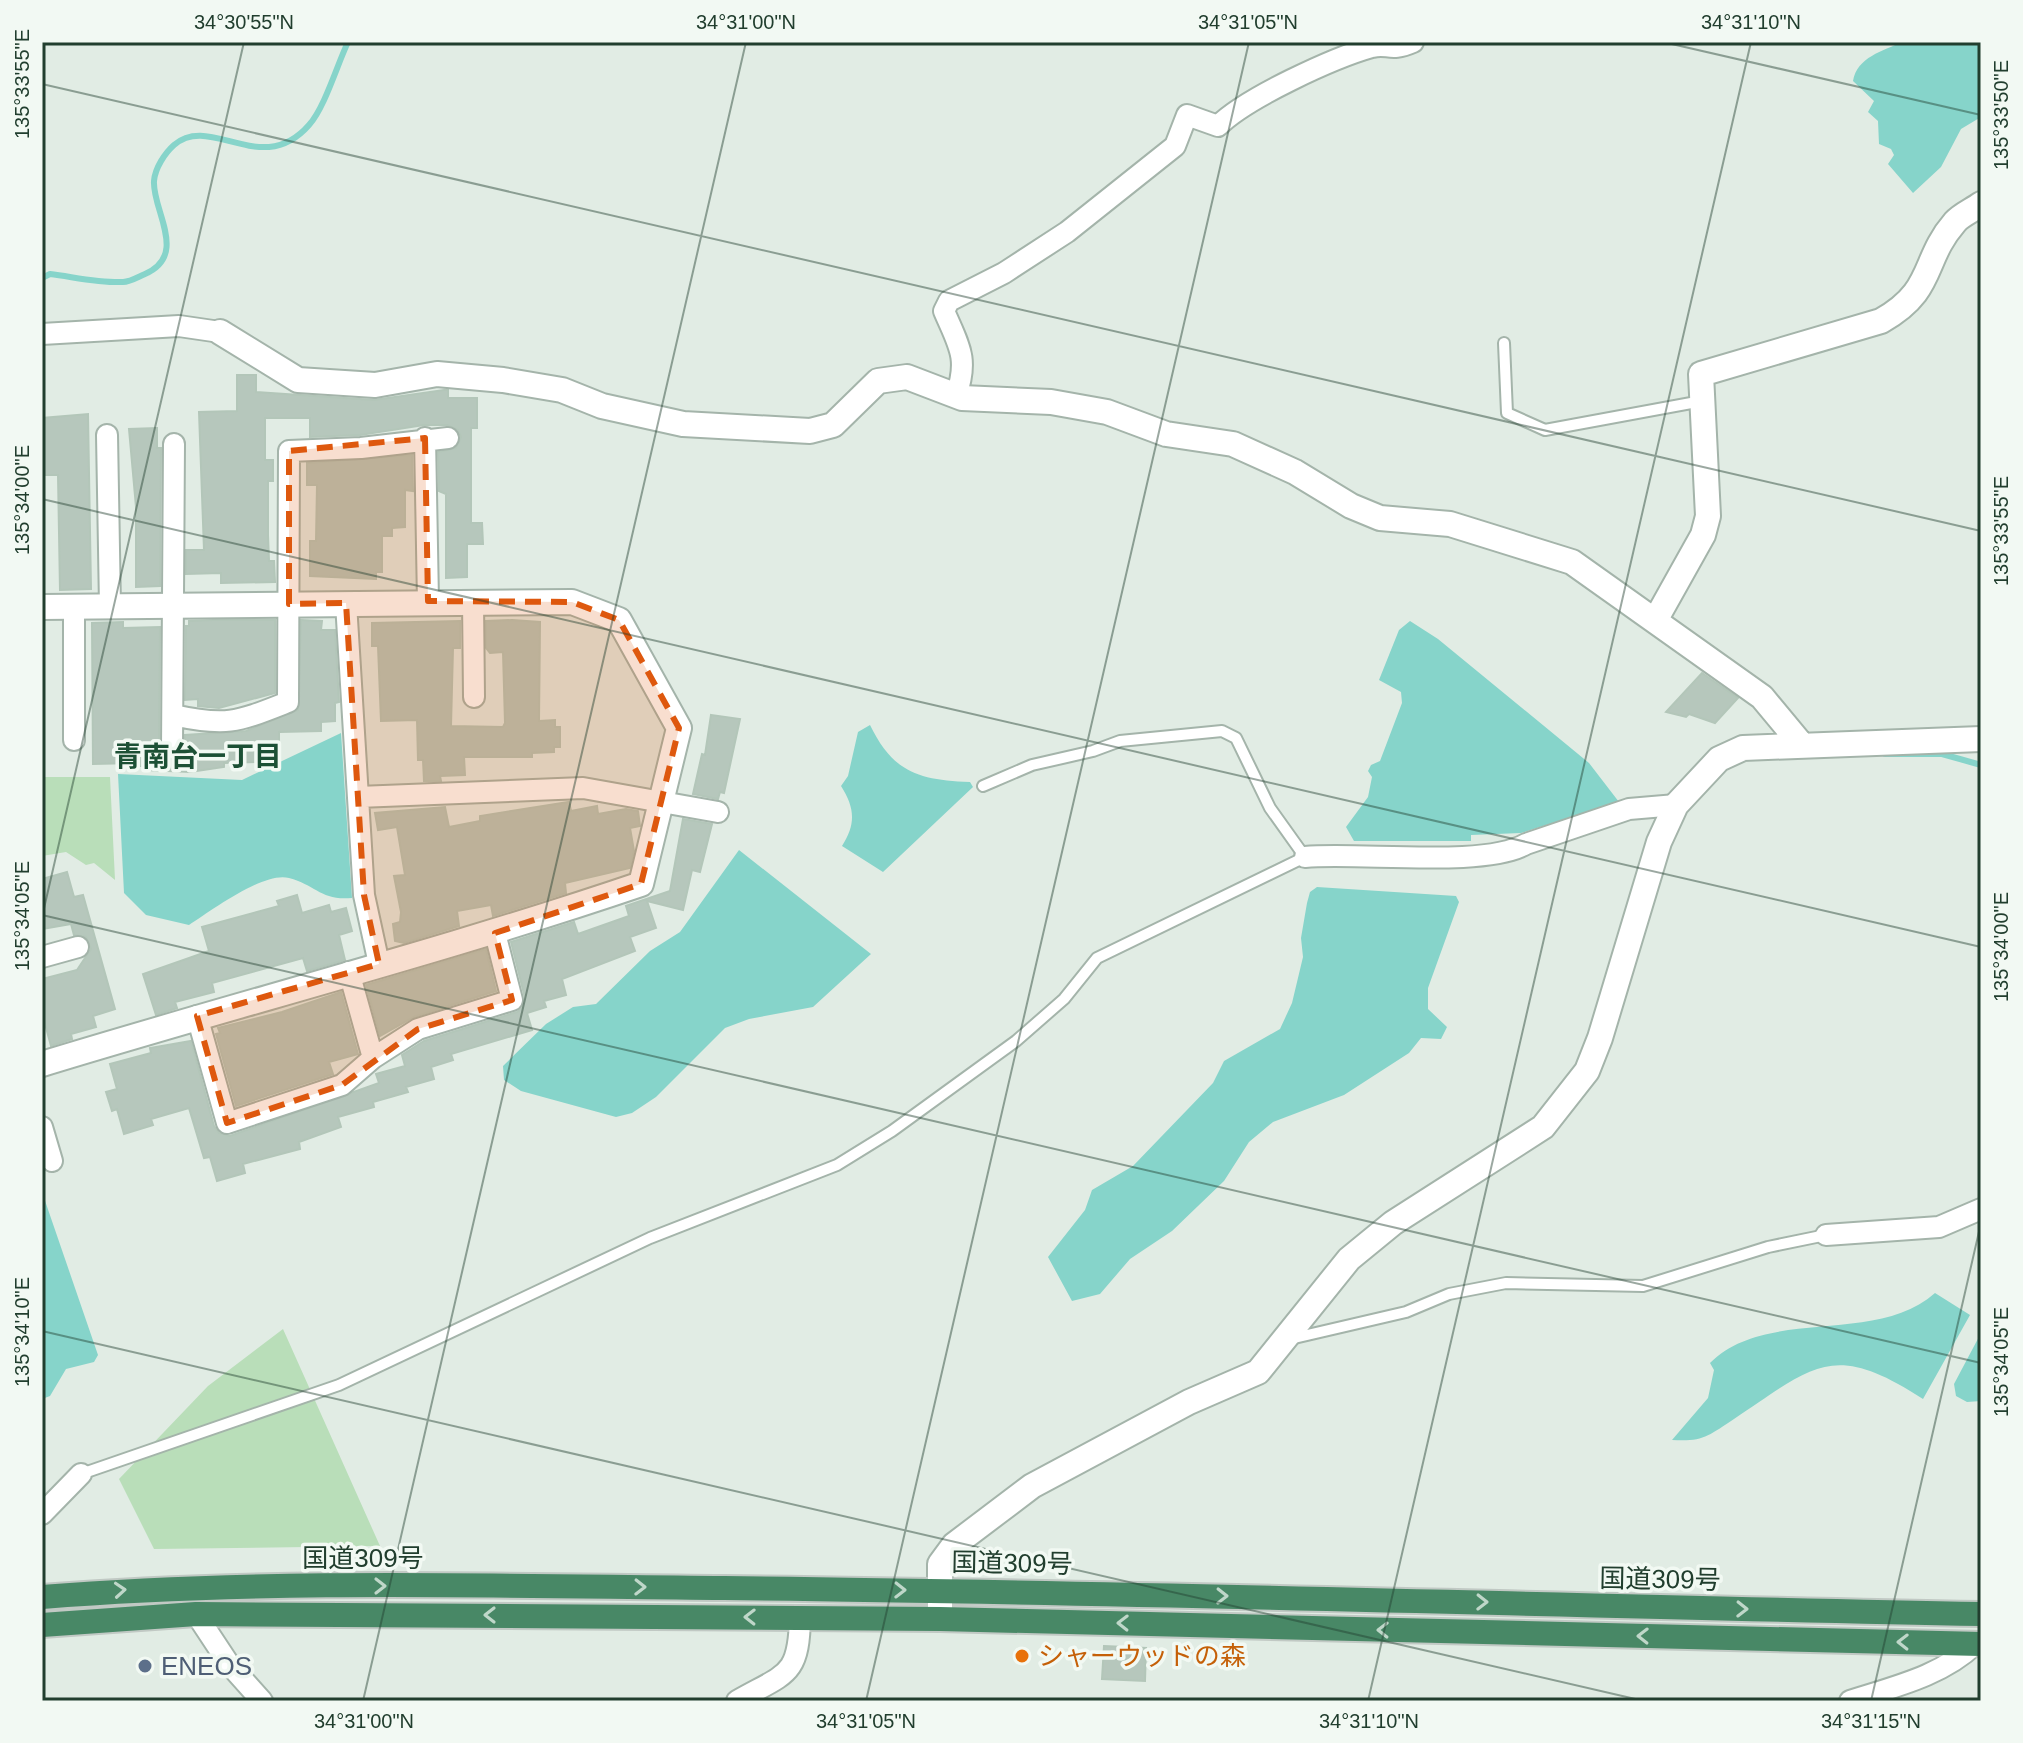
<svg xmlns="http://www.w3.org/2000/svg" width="2023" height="1743" viewBox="0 0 2023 1743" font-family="Helvetica,'Noto Sans JP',sans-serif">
<rect width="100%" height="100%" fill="#e1ece4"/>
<path fill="#b9deb9" d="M42,777H110L115,880L94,863L86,865L66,852L42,856Z
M283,1329L380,1546L154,1549L119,1479L208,1386Z"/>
<path fill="#86d4ca" d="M1902,42H1981V117L1961,129L1941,167L1913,193L1888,164L1894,155L1891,149L1879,144L1878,121L1868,112L1874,101L1853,81C1857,57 1883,51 1902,42Z
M1410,621L1438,639L1589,763L1619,802L1521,833L1471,835V841H1354L1346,827L1368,797L1372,777L1368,771L1371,765L1380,761L1402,703L1401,692L1379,680L1399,630Z
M870,725C893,772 918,780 970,782L973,787L883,872L842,846C856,824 855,808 841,786L848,776L858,732Z
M341,733L352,898C321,901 316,885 289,878C264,871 211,911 189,925L146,915L124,893L118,774L242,780Z
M739,850L871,954L813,1007L749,1019L725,1028L656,1097L632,1113L616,1117L521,1091L504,1080L503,1066L546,1024L573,1007L596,1004L650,951L680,932Z
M1317,887L1456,896L1459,902L1428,988V1009L1447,1027L1441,1039L1421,1038L1409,1053L1344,1095L1273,1122L1249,1142L1224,1181L1172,1231L1130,1259L1100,1294L1072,1301L1048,1257L1085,1210L1092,1190L1133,1166L1213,1083L1224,1061L1280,1029L1292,1003L1303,957L1301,938L1307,903L1310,892Z
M42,1192L98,1355L94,1362L66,1369L50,1396L42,1399Z
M1935,1293L1970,1315L1923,1399C1832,1340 1814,1366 1734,1419C1708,1436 1703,1442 1672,1440L1708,1398L1714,1370L1710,1363C1767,1306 1876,1346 1935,1293Z
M1981,1333V1401L1967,1402L1956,1396L1954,1384Z"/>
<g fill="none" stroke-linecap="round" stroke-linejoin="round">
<path stroke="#86d4ca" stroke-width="6" d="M42,278L50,274C74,277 99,283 123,282C130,282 138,277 145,274C189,255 152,210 154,181C155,168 165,153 174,145C211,113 262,179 309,125C325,107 337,65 348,42
M1885,754H1942L1981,765"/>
</g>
<path fill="#b6c7bc" stroke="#b3c6b9" stroke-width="2" d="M237,375H256V392L374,400L444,390H448V398H477V428H471V523H482L483,544H467V577L446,578V494L439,491L438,452L456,448L461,437L458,430L447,425H424L360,435L310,437V418H265V460H273V481H268V535L269,561H274L275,582L221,583V573L186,574V550H204L199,412L237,411Z
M88,414L91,589L60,590L58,475H42V418Z
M157,428V448H161L160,586L136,587V507L129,429Z
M412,455L413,491L405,490V527L392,528V536H382V572H376V579L310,576V541H316L317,485H307V463Z
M213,620H275V693L219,708L198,706V699L185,700L186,626H189V621Z
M301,620L322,621L321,630H335L339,702L335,703V721L321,722V731L279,732V752H258V762L224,763V767L190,772L146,770V766H135V763L93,764L92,623L123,622V628L160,627L159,748L165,759L173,761L184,754L185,735L246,731L298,710Z
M512,620L540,622L539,721L555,720V727H560V747H554V752L532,753V757H464L465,775L440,776L441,781H424L423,760H418L417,720L381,721L378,646H372V623L460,621V648H453L451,726L503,727L505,723L503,652L490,653L486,648V621Z
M1702,673L1738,698L1715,723L1689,714L1686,717L1666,712Z
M711,715L740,719L724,793L720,792L718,799L693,794L702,754L705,755Z
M569,802L571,811L597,806L598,814L626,809L638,811L640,826L630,828L634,851L630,868L565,883L566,893L493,916L491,905L457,911L459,926L404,943L395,941L393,924L400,922L401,912L394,876L405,875L397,827L378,830L375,813L445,807L449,827L480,821V816Z
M683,819L712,824L700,872L692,870L683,910L647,901L656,928L630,937L635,951L562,979L566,995L544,1001L546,1007L527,1013L532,1030L451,1054L453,1060L431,1067L434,1079L406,1087L408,1092L373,1102L374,1107L338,1117L341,1127L299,1142L300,1149L243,1164L245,1173L217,1181L210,1157L204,1158L189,1108L151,1119L153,1125L124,1134L117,1109L112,1111L106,1092L117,1089L110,1064L151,1053L150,1048L191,1041L214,1126L219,1133L230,1136L379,1083L376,1074L405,1066L402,1055L424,1041L517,1012L522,1008L525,998L511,942L574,922L578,934L629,916L626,906L670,891Z
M67,872L74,897L83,895L115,1009L93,1016L96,1027L71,1034L72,1039L51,1046L42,1013V979L77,970L91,949L86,937L74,935L71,924L42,929V879Z
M297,895L302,913L329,905L331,912L346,908L352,931L339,935L345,960L307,971L303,958L212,983L214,992L175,1002L177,1008L156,1015L143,974L209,951L202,927L279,906L277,901Z
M486,949L496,991L414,1017L380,1036L366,985Z
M341,992L358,1054L329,1062L333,1074L236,1106L216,1034L220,1033L218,1028L282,1012Z
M1104,1646L1146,1648L1145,1681L1102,1679Z"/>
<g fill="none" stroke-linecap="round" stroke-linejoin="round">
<defs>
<path id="service" d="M1504,343L1507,413L1545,430L1702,401
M1290,1339L1406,1312L1449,1294L1506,1283L1643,1286L1768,1247L1826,1235
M81,1474L339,1385L650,1238L837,1165L892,1131L1016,1041L1064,999L1097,958L1305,857L1270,808L1236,738L1222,731L1120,741L1093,751L1032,765L983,786"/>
<path id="minor" d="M42,334L179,326L220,332
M956,396C969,358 959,346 944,311L949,301L1004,273L1067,232L1175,146L1187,115L1218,126C1246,98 1333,58 1372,47C1388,43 1390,52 1413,42
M107,435L110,606
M425,438L428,601
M473,601L474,697
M346,603L364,895L379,964
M173,715C227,727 237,722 288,702L289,451L361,448L448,438
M74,740V607
M172,748L174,444
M358,797L583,788L718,812
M1305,857C1359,852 1485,868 1526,844L1629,809L1676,805
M42,957L78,947
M349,972L373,1058
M197,1016L227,1123L342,1085L373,1058L418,1029L512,1000L495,933
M42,1127L52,1161
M1826,1235L1939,1227L1981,1209
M42,1514L81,1474
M196,1614L229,1664L262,1701
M737,1701C786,1673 799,1677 800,1617
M1850,1701C1893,1687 1942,1676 1975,1644"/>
<path id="tertiary" d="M220,332L298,380L375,385L437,374L503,380L562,390L602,406L683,424L810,431L833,425L878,381L907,377L962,398L1051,402L1107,412L1166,434L1233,444L1295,472L1351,506L1380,518L1450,524L1572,562L1762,697L1801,744
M42,607L572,602L619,620L679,728L641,884C444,951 241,1003 42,1064
M1656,619L1703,535L1708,516L1701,374L1881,321C1936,290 1921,261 1955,222C1961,215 1973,210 1981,204
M940,1619V1564L954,1545L1032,1486L1189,1402L1258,1372L1349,1259L1393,1223L1543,1127L1587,1071L1600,1038L1659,842L1676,805L1719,759L1743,748L1981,739"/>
<path id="trunk" d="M42,1597C269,1579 497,1586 724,1588C1143,1592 1562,1606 1981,1614
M42,1625L196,1614L940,1619L1981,1644"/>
</defs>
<use href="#service" stroke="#a4b4aa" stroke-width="14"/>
<use href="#minor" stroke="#a4b4aa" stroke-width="24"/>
<use href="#tertiary" stroke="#a4b4aa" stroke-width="28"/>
<use href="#trunk" stroke="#c1c9c4" stroke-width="28"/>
<use href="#service" stroke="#fff" stroke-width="10"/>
<use href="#minor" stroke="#fff" stroke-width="20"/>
<use href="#tertiary" stroke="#fff" stroke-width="24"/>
<use href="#trunk" stroke="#488866" stroke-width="24"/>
</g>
<defs><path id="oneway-chevron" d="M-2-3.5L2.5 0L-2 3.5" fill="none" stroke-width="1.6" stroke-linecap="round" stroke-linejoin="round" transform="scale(2)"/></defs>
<g stroke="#bfd7c9">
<use href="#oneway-chevron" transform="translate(380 1586)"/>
<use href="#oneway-chevron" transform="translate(640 1587) rotate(1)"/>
<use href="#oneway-chevron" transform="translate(120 1590) rotate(-4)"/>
<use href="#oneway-chevron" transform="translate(900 1590) rotate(1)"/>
<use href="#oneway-chevron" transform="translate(1222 1596) rotate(1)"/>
<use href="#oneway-chevron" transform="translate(1482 1602) rotate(1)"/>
<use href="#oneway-chevron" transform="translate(1742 1609) rotate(1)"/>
<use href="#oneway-chevron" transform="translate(490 1615) rotate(-180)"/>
<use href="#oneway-chevron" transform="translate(750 1617) rotate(-179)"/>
<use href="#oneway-chevron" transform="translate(1123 1623) rotate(-179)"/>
<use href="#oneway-chevron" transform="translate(1383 1630) rotate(-179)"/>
<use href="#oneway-chevron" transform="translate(1643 1636) rotate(-179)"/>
<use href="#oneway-chevron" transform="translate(1903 1642) rotate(-179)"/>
</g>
<path fill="#de580e" fill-opacity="0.2" stroke="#de580e" stroke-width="6" stroke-dasharray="16 10" stroke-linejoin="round" d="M425,438L428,601L572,602L619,620L679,728L641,884L495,933L512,1000L418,1029L342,1085L227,1123L197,1016L379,964L364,895L346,603L289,604V451Z"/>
<path fill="none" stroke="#213e2e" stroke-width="2" stroke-opacity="0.45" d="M1663,42L1981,115M42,84L1981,531M42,499L1981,947M42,915L1981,1363M42,917L244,42M42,1331L1644,1701M363,1701L746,42M866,1701L1249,42M1368,1701L1751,42M1871,1701L1981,1223"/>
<circle fill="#e8710a" stroke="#f2f9f3" stroke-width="3" cx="1022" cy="1656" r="8"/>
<circle fill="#5c6f8a" stroke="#f2f9f3" stroke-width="3" cx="145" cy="1666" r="8"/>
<g text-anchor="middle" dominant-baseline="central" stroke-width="7" stroke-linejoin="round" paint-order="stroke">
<g font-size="26" fill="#213e2e" stroke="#f2f9f3">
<text x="363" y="1558">国道309号</text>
<text transform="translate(1012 1563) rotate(1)">国道309号</text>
<text transform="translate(1660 1579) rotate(1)">国道309号</text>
</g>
<g font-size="26" fill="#c56008" stroke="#f2f9f3" text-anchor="start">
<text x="1038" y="1656">シャーウッドの森</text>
</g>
<g font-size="26" fill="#4e5e75" stroke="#f2f9f3" text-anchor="start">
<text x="161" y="1666">ENEOS</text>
</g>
<g font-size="28" font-weight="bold" fill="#1c5035" stroke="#f2f9f3">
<text x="198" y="756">青南台一丁目</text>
</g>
</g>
<rect width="2023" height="1743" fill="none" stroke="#f2f9f3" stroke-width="88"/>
<rect x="44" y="44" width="1935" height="1655" fill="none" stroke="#213e2e" stroke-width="3"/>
<g font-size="20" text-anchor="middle" fill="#213e2e">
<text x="244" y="29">34°30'55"N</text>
<text x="746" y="29">34°31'00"N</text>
<text x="1248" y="29">34°31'05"N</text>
<text x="1751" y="29">34°31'10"N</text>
<text transform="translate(22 84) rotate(-90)" y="7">135°33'55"E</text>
<text transform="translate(2001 115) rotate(-90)" y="7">135°33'50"E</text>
<text transform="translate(22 500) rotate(-90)" y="7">135°34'00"E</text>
<text transform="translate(2001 531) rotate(-90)" y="7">135°33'55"E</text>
<text transform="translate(22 916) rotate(-90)" y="7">135°34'05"E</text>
<text transform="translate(2001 947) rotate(-90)" y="7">135°34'00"E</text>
<text transform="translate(22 1332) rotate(-90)" y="7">135°34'10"E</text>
<text transform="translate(2001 1362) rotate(-90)" y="7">135°34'05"E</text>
<text x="364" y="1728">34°31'00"N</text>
<text x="866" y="1728">34°31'05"N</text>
<text x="1369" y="1728">34°31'10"N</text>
<text x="1871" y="1728">34°31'15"N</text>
</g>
</svg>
